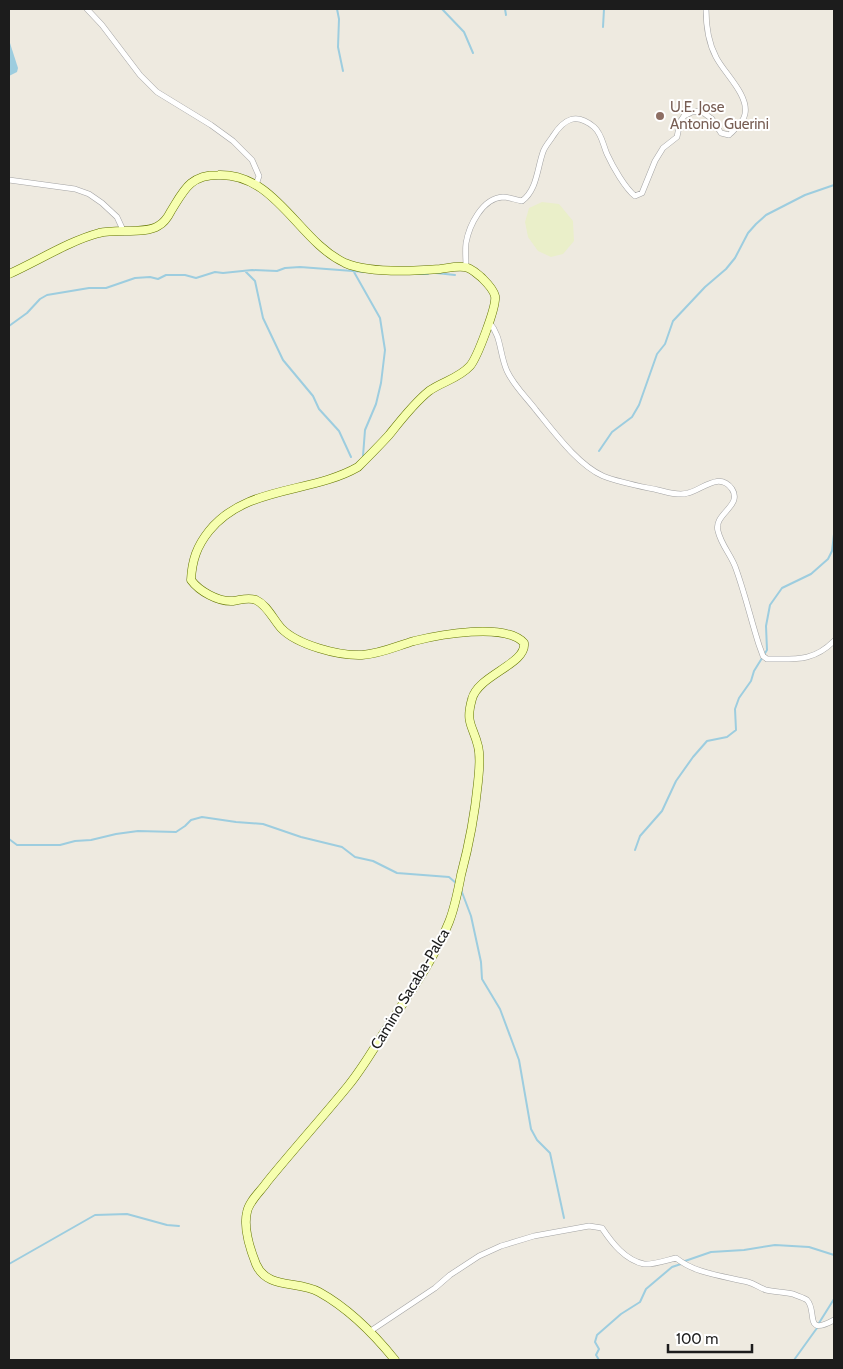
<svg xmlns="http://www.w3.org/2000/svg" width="843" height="1369" viewBox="0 0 843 1369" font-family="Cabin,sans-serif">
<rect width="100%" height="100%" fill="#eeeae0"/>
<path fill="#eaefc9" d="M542,202L559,204L573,221L574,241L563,254L551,257L538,251L528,237L525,222L529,208Z"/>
<path fill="#9dcddf" d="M9,40L18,68L17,72L9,76Z"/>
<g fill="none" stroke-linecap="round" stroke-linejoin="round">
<path stroke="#9dcddf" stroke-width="2" d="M337,9L339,19L338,47L343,71
M442,9L464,32L473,53
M505,9L506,15
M603,27L604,9
M246,272L255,281L263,318L283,360L313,396L319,409L339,431L351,457
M354,272L380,318L385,350L381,383L376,404L365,430L363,456
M436,273L455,275
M411,274H428
M9,326L27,313L40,299L47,295L89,288H106L135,278L150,277L158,279L166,275H185L196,278L215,272L223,273L252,270L277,271L285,268L300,267L366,272
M599,451L612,432L632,417L639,405L657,354L665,344L673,321L705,287L726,269L735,258L748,233L756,224L766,215L805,195L834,185
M9,839L17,845H60L75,841L91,840L116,834L138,831L176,832L185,826L191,820L202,817L236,822L263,824L301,837L342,847L355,857L373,861L397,873L449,877L457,884
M635,850L640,836L662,811L676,781L693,757L707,741L727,737L736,730L735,709L739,698L751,681L754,671L767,650L766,626L770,605L782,588L811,574L828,559L832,551L834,534
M460,887L471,916L481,962L482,979L500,1009L519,1060L531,1129L537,1140L550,1153L564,1218
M685,1261L711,1252L744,1250L775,1245L809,1247L834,1255
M9,1264L95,1215L127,1214L167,1225L179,1226
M819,1323L834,1299
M599,1360L596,1355L599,1349L595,1342L597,1335L621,1314L640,1302L646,1289L672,1267L681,1264
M794,1360L817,1328"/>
<defs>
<path id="street" d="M87,9L102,25L140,75L157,92L211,125L233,141L252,160L259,176L256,185
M9,180L75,189L89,194L102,203L117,217L123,230
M466,267C466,259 465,251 466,243C469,226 482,198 503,197C509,197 515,200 522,201C537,190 537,169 543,152C545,146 550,141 553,136C564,119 576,112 594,127C602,134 603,145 607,154C613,167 625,188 635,196L642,193L655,161L663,148L677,137L680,122L684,116L692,112L701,111L712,119L721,133L729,135C734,130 744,122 745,114C749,95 724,73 716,57C708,42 706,26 706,9
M489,322C502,337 499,353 507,371C514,386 526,397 536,410C554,432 578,465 603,476C621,483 639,486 658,490C667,492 678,496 688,493C702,490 719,471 732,489C743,506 713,514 718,531C721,545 732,556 736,569C745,594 751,620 759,645L763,656L767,659C795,659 813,662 834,641
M369,1332L435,1288L450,1275L479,1256L501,1246L534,1236L589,1226L602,1228C612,1243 625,1260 644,1264C653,1265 667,1260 676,1258C696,1274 724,1276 748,1282C755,1284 760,1288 766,1290C775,1292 784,1292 793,1294C797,1296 803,1297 807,1300C818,1311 803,1337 834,1320"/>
<path id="secondary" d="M9,274C38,261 69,241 99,233C116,229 146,234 158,226C164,223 168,217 171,211C184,190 190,175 218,175C276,173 298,241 345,263C368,273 415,271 440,269C448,268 456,266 464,267C470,267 476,273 481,277C486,282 493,288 495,296C497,306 477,358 470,366C458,379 443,381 429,391C414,403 401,420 389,435C379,446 369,456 358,467C311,494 246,485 209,531C197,546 192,560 191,580C199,591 218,602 233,601C241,600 248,597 256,600C267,605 273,619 281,628C297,645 339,656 362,655C380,654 397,646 414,641C438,635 505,622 524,643C527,664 478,675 472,699C465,724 473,725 478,746C481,758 479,771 478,782C475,813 469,845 461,875C458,891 455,907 449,922C433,962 406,998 383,1034C372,1052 361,1070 348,1086C321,1119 293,1150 267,1182C261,1191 249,1201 247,1212C243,1228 250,1249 256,1264C267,1290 298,1280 319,1292C348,1308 374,1334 395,1360"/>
</defs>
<use href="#street" stroke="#a3a3a3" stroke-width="6"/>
<use href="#secondary" stroke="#637500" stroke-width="9"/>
<use href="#street" stroke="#fff" stroke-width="5"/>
<use href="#secondary" stroke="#f6feaf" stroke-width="8"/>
</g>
<circle fill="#8d6e63" stroke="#fff" stroke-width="2" cx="660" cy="116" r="5"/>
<g text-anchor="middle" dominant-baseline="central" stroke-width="4" stroke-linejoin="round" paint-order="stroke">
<g font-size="15" fill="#785e54" stroke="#fff" text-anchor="start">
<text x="670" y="107">U.E. Jose<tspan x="670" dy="17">Antonio Guerini</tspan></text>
</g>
<g font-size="15" fill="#1c1c1c" stroke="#fff">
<text transform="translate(410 989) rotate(-59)">Camino Sacaba-Palca</text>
</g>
</g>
<rect width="843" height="1369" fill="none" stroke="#1c1c1c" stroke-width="20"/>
<path d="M668 1344v8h84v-8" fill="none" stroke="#1c1c1c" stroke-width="2.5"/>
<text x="676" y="1344" font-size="15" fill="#1c1c1c" stroke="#ffffff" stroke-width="4" paint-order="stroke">100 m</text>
</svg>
